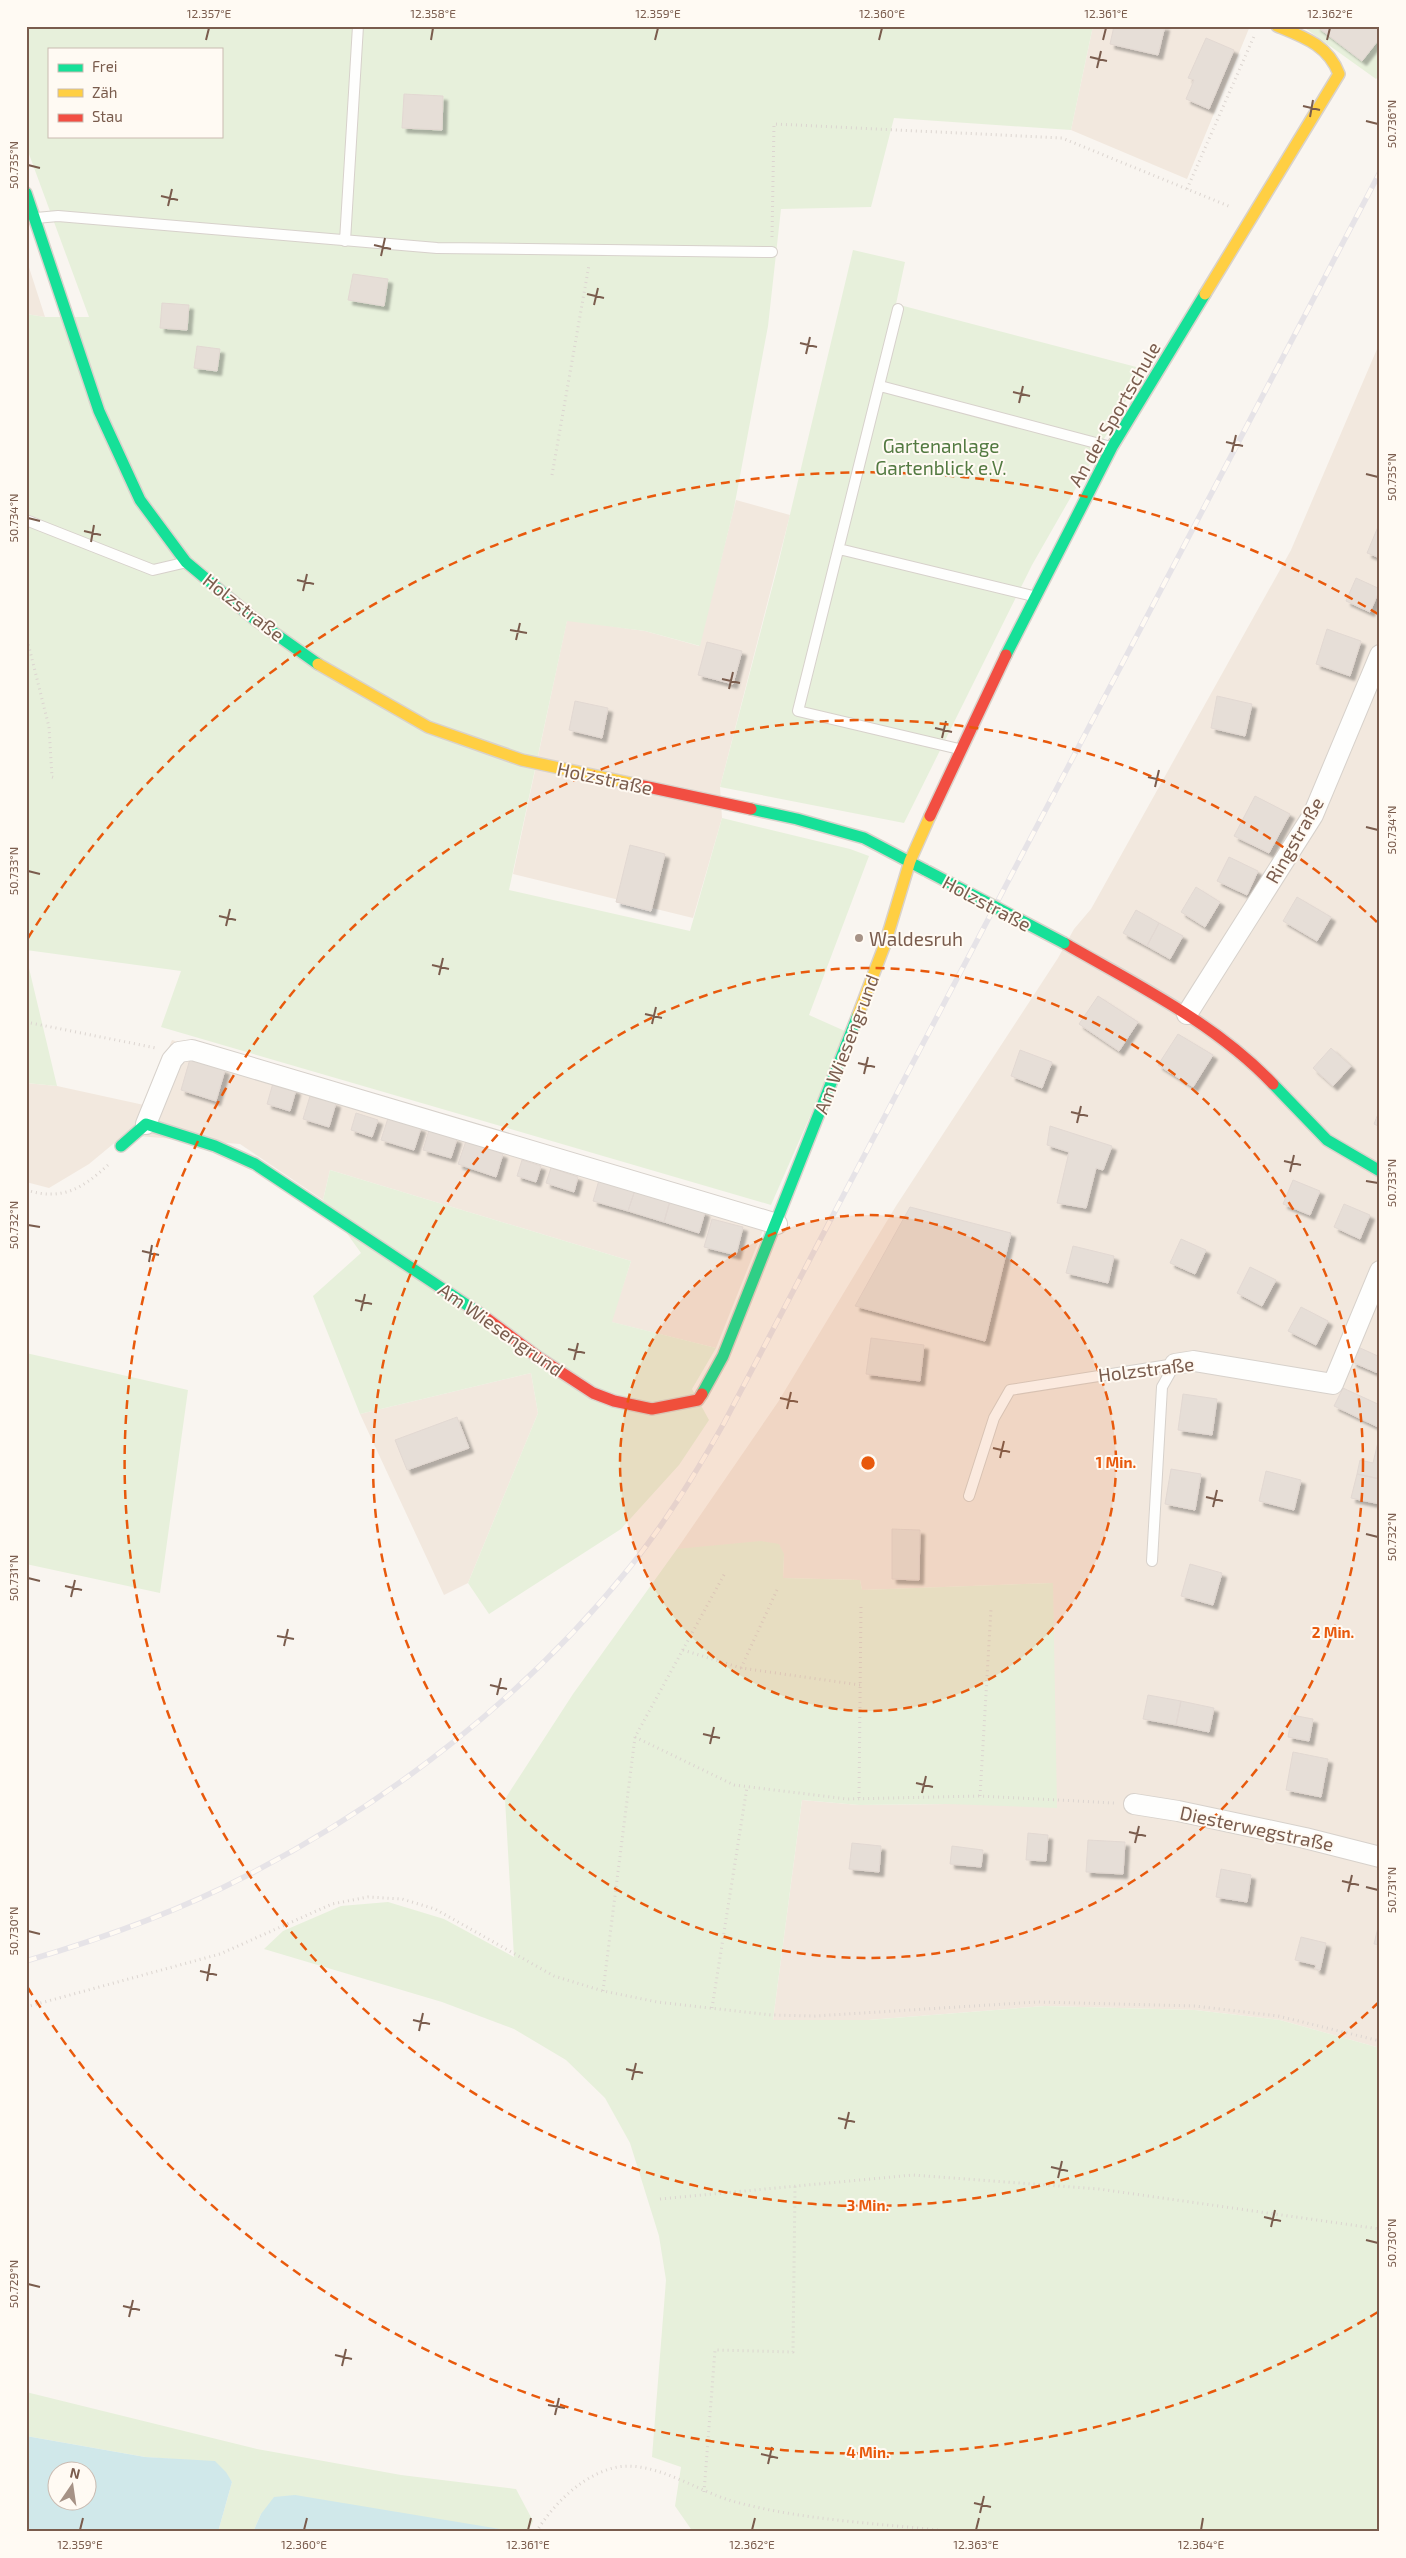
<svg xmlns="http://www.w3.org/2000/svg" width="1406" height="2558" viewBox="0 0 1406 2558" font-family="'Exo 2',sans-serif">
<defs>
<filter id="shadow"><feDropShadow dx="4.5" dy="4.5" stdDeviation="1" flood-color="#0004"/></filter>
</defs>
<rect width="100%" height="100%" fill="#f9f5f0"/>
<path fill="#f2e8de" d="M1093,26H1250L1187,179L1071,130Z
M26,258L45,317L26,314Z
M1380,342V2048L1280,2020L1195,2010L1045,2006L868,2020H773L802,1800L859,1805L947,1804L1053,1583L862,1590L860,1580L783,1578L784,1554L677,1549L778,1402L896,1206L1058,958L1074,929L1091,909L1291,550Z
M736,500L790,515L720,787L722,818L693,918L513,874L567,620L645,631L699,646Z
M172,1040L765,1225L716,1348L611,1322L631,1261L330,1170L323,1200L240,1144L124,1135L89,1164L49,1188L26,1182V1083L57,1086L144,1105Z
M531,1373L538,1413L468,1583L444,1595L360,1414Z"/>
<path fill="#e7f0db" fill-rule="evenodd" d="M26,26H1093L1071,130L894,118L871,207L781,209L768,326L734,508L700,646L645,631L567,621L509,890L690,931L722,818L850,849L869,856L809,1015L847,1032L771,1205L161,1027L181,971L26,950V314L45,317H89L26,146ZM49,49H221V136H49Z
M1302,26H1380V75L1376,79Z
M853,250L905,262L896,304L1144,369L1032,565L904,823L720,787L777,569Z
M26,964H28L57,1086L26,1083Z
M330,1170L631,1261L612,1322L716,1348L692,1389L709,1420L679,1465L621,1529L489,1614L468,1583L538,1413L531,1373L360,1414L313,1296L361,1253L323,1200Z
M26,1353L188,1390L160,1593L26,1564Z
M761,1541L779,1544L784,1554L783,1578L860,1580L862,1590L1053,1583L1057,1808L947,1804L859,1805L802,1800L773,2020H868L1045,2006L1195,2010L1280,2020L1380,2048V2532H693L675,2506L681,2467L652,2457L666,2280L659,2236L630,2143L605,2098L566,2060L514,2029L442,2002L264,1949L283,1931L341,1906L388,1902L444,1919L514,1957L505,1799L573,1694L677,1549Z
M26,2392L257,2449L401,2475L516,2489L533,2521L528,2532H502L500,2529L261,2514L253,2532H218L232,2482L215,2462L145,2457L26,2436Z"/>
<path fill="#d0e8ea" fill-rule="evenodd" d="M26,2436L145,2457L215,2461L226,2472L232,2482L218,2532H26ZM58,2470H88V2500H58Z
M295,2495L500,2529L502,2532H253L261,2514L274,2497Z"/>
<path fill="#e6ded7" stroke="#e2d8d2" filter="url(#shadow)" d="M1114,26H1165L1158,55L1110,44Z
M1316,26H1380V38L1362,61Z
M1206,38L1234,50L1209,109L1186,99L1194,80L1188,78Z
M404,94L443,96L442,130L402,128Z
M353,274L388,279L384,306L348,300Z
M162,303L189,305L187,330L160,328Z
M197,346L220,349L217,371L194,368Z
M1380,522V558L1367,553Z
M1356,578L1380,589L1370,612L1346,601Z
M1327,629L1361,641L1350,676L1316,664Z
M707,642L742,651L733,684L698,675Z
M1217,696L1252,704L1245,736L1211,728Z
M575,701L608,708L602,738L569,730Z
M1255,796L1290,814L1269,853L1234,836Z
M630,845L665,854L651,911L616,902Z
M1229,857L1258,871L1247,895L1217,881Z
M1196,887L1220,902L1205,927L1181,912Z
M1297,897L1331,917L1317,941L1283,921Z
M1136,910L1159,923L1147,946L1123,933Z
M1159,923L1183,936L1170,959L1147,946Z
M1098,996L1138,1022L1119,1051L1079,1024Z
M1178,1034L1213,1055L1193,1087L1158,1065Z
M1331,1048L1351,1066L1333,1086L1313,1068Z
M1020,1050L1052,1062L1042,1088L1011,1076Z
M190,1059L225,1070L216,1101L181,1090Z
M273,1083L296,1090L290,1111L267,1104Z
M310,1096L336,1103L329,1127L303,1119Z
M1380,1109V1127L1374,1124Z
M356,1113L378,1120L372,1137L351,1130Z
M388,1118L421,1128L414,1150L381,1140Z
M1050,1126L1112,1146L1103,1170L1096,1168L1086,1208L1057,1203L1069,1152L1047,1145Z
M429,1130L457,1139L451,1158L423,1150Z
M466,1141L503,1154L496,1177L458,1164Z
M522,1160L541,1166L536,1182L517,1176Z
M551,1168L578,1177L574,1192L546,1183Z
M599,1180L635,1190L628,1211L593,1201Z
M1293,1180L1320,1191L1310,1215L1283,1204Z
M635,1190L670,1201L664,1222L628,1211Z
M670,1201L705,1212L699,1233L664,1222Z
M1344,1204L1370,1215L1360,1239L1334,1227Z
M910,1207L1011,1233L985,1341L855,1306Z
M712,1219L743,1227L736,1255L704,1247Z
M1181,1239L1206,1250L1195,1274L1170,1263Z
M1073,1246L1114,1256L1108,1283L1066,1273Z
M1250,1267L1276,1280L1262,1306L1237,1293Z
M1301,1307L1328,1321L1316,1345L1288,1331Z
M871,1338L924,1345L920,1381L866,1374Z
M1358,1347L1380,1357V1374L1352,1362Z
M1343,1388L1380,1405V1428L1334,1406Z
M1183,1394L1217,1399L1212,1435L1178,1430Z
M457,1417L469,1448L407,1470L395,1440Z
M1378,1442L1380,1479L1357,1474L1360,1460L1373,1463Z
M1171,1469L1201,1474L1195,1510L1165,1504Z
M1266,1471L1301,1480L1294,1510L1259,1501Z
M1357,1474L1380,1479V1504L1351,1498Z
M892,1529L920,1530L919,1580L892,1579Z
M1190,1564L1222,1573L1213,1605L1181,1596Z
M1148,1695L1181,1701L1176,1725L1143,1719Z
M1181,1701L1214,1708L1209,1732L1176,1725Z
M1292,1715L1313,1719L1309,1741L1288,1737Z
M1293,1752L1328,1759L1321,1797L1286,1790Z
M1028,1833L1048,1835L1046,1861L1026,1860Z
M1088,1840L1125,1842L1123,1874L1086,1872Z
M852,1843L881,1846L879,1872L849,1869Z
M952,1846L983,1850L981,1867L950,1864Z
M1221,1869L1251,1875L1247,1902L1216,1897Z
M1380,1919V1945L1374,1944Z
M1301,1937L1326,1943L1320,1970L1315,1969L1316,1965L1295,1960Z"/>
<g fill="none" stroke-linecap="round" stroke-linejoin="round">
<defs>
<path id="lane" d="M36,218L58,216L437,248L772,252
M345,241L358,26
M898,309L798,711L959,749
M880,386L1111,447
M26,520L153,570L183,563
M839,549L1033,596
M969,1496L994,1418L1010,1390L1175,1364
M1152,1561L1162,1387L1175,1364"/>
<path id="street" d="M1187,1014L1313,815L1380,655
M146,1124L172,1060L179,1052L192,1050L777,1224
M1175,1364L1194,1361L1333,1384L1380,1271
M1134,1804L1178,1811L1305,1838L1380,1857"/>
<path id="fast" d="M26,193L99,411L140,500L186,562L253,618L318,664
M1006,655L1112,447L1205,294
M751,809L797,819L864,838L925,870
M1273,1084L1327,1140L1380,1171
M121,1146L146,1124L215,1146L255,1164L482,1315
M702,1394L723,1356L858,1015"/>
<path id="slow" d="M1205,294L1339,74C1328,45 1304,37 1277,26
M318,664L428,727L522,760L634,784
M858,1015L885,944L910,861L930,816"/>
<path id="jam" d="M634,784L751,809
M930,816L1006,655
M1064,943C1137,985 1215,1023 1273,1084
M482,1315L538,1357L593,1393L614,1401L652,1409L698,1400L702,1394"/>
</defs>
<use href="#lane" stroke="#d7d1cb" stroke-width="12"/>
<use href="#street" stroke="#d7d1cb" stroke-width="22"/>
<use href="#fast" stroke="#d9d2cb" stroke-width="14"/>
<use href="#slow" stroke="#d9d2cb" stroke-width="14"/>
<use href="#jam" stroke="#d9d2cb" stroke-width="14"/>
<path stroke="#dcd5d0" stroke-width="3" stroke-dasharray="1 4" stroke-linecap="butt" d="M1187,189L1255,34
M772,237L774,124L1062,138L1231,207
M552,475L589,265
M26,635L49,727L52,777L55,778
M26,1022L156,1048
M26,1190C62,1201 82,1189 108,1165
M683,1650L741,1668L860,1685
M741,1668L777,1590
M635,1737L734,1785L847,1799L980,1796L1115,1803
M980,1796L991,1609
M859,1798L861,1604
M603,1991L635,1737L725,1573
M26,2007L220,1954L332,1904L368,1897L402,1899L435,1909L554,1976L603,1991L657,2002L771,2015L815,2016L1037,2002L1195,2006L1278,2016L1380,2041
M712,2008L747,1787
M660,2199L913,2175L1099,2189L1380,2229
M704,2492L715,2350L793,2352L795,2186
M536,2532C554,2504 580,2477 613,2468C651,2458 697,2491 732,2501C804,2521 880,2523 954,2532"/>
<use href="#lane" stroke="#fefefd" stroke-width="10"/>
<use href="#street" stroke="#fefefd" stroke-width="20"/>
<use href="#fast" stroke="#16e098" stroke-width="11"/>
<use href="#slow" stroke="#ffcf43" stroke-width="11"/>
<use href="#jam" stroke="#f24e42" stroke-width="11"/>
<defs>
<path id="rail" d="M26,1961C101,1939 177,1912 246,1876C392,1801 527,1695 630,1567C666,1522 696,1473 724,1423L1380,172"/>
</defs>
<use href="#rail" stroke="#e6e3e7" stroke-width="5.5"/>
<use href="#rail" stroke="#fffaf3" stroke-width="4" stroke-dasharray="11" stroke-linecap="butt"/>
<defs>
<path id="fast-bridge" d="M927,871L1064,943"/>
</defs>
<use href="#fast-bridge" stroke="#d9d2cb" stroke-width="14" stroke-linecap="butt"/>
<use href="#fast-bridge" stroke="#16e098" stroke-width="11"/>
</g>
<path fill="none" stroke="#7a5c4d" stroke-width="2" d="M206,40L209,28M431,40L433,28M655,40L658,28M879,40L882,28M1103,40L1106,28M1327,40L1330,28M1090,57L1107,61M1097,68L1101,51M1303,106L1320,110M1310,117L1313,100M1366,121L1378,124M28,165L40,168M161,196L178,200M168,206L172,189M374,245L391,249M381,256L385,238M587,294L604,298M594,305L598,288M800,343L817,347M806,354L810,337M1013,392L1030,396M1019,403L1023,386M1226,442L1243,446M1232,452L1236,435M1366,474L1378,477M28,518L40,521M84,531L101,535M91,542L94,525M297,580L314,584M303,591L307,574M510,630L527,633M516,640L520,623M722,679L740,683M729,689L733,672M935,728L952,732M942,738L946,721M1148,777L1165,781M1155,787L1159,770M1366,827L1378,830M28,871L40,874M219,916L236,920M226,926L230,909M432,965L449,969M439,975L443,958M645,1014L662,1018M652,1024L656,1007M858,1063L875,1067M864,1074L868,1057M1071,1112L1088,1116M1077,1123L1081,1106M1284,1161L1301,1165M1290,1172L1294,1155M1366,1181L1378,1183M28,1225L40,1227M142,1251L159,1255M149,1262L152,1245M355,1300L372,1304M361,1311L365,1294M568,1349L585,1353M574,1360L578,1343M780,1398L798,1402M787,1409L791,1392M993,1448L1010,1452M1000,1458L1004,1441M1206,1497L1223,1501M1213,1507L1217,1490M1366,1534L1378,1537M28,1578L40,1581M65,1586L82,1590M71,1597L75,1580M277,1636L294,1639M284,1646L288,1629M490,1685L507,1689M497,1695L501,1678M703,1734L720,1738M710,1744L714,1727M916,1783L933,1787M922,1793L926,1776M1129,1832L1146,1836M1135,1843L1139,1826M1342,1881L1359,1885M1366,1887L1378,1890M1348,1892L1352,1875M28,1931L40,1934M200,1971L217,1975M207,1981L210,1964M413,2020L430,2024M419,2031L423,2013M626,2069L643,2073M632,2080L636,2063M838,2118L855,2122M845,2129L849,2112M1051,2167L1068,2171M1058,2178L1062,2161M1264,2217L1281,2221M1271,2227L1275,2210M1366,2240L1378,2243M28,2284L40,2287M123,2306L140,2310M129,2317L133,2300M335,2355L352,2359M342,2366L346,2349M548,2405L565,2408M555,2415L559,2398M761,2454L778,2458M768,2464L772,2447M974,2503L991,2507M980,2513L984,2496M80,2530L83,2518M304,2530L307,2518M528,2530L531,2518M752,2530L755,2518M976,2530L979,2518M1201,2530L1203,2518"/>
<circle cx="868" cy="1463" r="248" fill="#e8590c" fill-opacity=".12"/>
<g fill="none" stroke="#e8590c" stroke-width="2.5" stroke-dasharray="9 6">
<circle cx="868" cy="1463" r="248"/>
<circle cx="868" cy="1463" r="495"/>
<path d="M1379 2002A743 743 0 1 1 1379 924"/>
<path d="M1378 2312A990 990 0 0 1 28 1988M28 938A990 990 0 0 1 1378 614"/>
</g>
<circle fill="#a69286" stroke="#fffaf3" stroke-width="2" cx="859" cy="938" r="5"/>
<g text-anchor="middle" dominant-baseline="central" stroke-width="4" stroke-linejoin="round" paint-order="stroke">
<g font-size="19" fill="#7a5c4d" stroke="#fffaf3">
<text transform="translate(1114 414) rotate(-60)">An der Sportschule</text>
<text transform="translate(244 607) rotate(38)">Holzstraße</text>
<text transform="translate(605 778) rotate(12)">Holzstraße</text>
<text transform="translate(1294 840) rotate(-60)">Ringstraße</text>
<text transform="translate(987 903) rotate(28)">Holzstraße</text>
<text transform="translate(846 1044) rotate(-69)">Am Wiesengrund</text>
<text transform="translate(501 1329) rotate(35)">Am Wiesengrund</text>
<text transform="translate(1146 1369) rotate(-7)">Holzstraße</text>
<text transform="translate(1257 1828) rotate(12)">Diesterwegstraße</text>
</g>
<g font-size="19" fill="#537a41" stroke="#fffaf3">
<text x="941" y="445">Gartenanlage<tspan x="941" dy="22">Gartenblick e.V.</tspan></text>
</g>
<g font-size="19" fill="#7a5c4d" stroke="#fffaf3" text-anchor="start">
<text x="869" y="938">Waldesruh</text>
</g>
</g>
<circle cx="868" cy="1463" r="8" fill="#e8590c" stroke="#fffaf3" stroke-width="2.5"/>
<g font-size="15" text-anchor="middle" font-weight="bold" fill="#e8590c" stroke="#fffaf3" stroke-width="4" stroke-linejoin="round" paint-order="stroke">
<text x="1116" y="1468">1 Min.</text>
<text x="1333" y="1638">2 Min.</text>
<text x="868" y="2211">3 Min.</text>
<text x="868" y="2458">4 Min.</text>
</g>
<rect width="1406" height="2558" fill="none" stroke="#fffaf3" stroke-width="55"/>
<rect x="48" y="48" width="175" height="90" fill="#fffaf3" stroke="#cabbb1"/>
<rect x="58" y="64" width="25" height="8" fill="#16e098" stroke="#cabbb1"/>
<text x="92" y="72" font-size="15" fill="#7a5c4d">Frei</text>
<rect x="58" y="89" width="25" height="8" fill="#ffcf43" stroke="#cabbb1"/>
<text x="92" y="98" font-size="15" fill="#7a5c4d">Zäh</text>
<rect x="58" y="114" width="25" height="8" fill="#f24e42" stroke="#cabbb1"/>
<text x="92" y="122" font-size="15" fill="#7a5c4d">Stau</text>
<g transform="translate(72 2486) rotate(13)"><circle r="24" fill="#fffaf3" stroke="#cabbb1"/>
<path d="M0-4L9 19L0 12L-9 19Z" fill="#a69286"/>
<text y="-8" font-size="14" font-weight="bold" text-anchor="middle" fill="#7a5c4d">N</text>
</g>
<rect x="28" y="28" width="1350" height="2502" fill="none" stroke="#7a5c4d" stroke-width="2"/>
<g font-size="12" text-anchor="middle" fill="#7a5c4d">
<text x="209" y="18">12.357°E</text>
<text x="433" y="18">12.358°E</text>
<text x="658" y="18">12.359°E</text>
<text x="882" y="18">12.360°E</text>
<text x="1106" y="18">12.361°E</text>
<text x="1330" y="18">12.362°E</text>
<text transform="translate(1392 124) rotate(-90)" y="4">50.736°N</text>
<text transform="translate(14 165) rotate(-90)" y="4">50.735°N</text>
<text transform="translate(1392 477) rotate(-90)" y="4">50.735°N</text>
<text transform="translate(14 518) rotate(-90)" y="4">50.734°N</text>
<text transform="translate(1392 830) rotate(-90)" y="4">50.734°N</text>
<text transform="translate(14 871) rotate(-90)" y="4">50.733°N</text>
<text transform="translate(1392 1183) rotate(-90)" y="4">50.733°N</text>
<text transform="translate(14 1225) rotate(-90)" y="4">50.732°N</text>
<text transform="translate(1392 1537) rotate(-90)" y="4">50.732°N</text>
<text transform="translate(14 1578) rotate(-90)" y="4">50.731°N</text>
<text transform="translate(1392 1890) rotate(-90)" y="4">50.731°N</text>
<text transform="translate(14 1931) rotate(-90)" y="4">50.730°N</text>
<text transform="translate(1392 2243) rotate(-90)" y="4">50.730°N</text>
<text transform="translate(14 2284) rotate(-90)" y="4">50.729°N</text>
<text x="80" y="2549">12.359°E</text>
<text x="304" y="2549">12.360°E</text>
<text x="528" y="2549">12.361°E</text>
<text x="752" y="2549">12.362°E</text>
<text x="976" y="2549">12.363°E</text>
<text x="1201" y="2549">12.364°E</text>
</g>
</svg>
